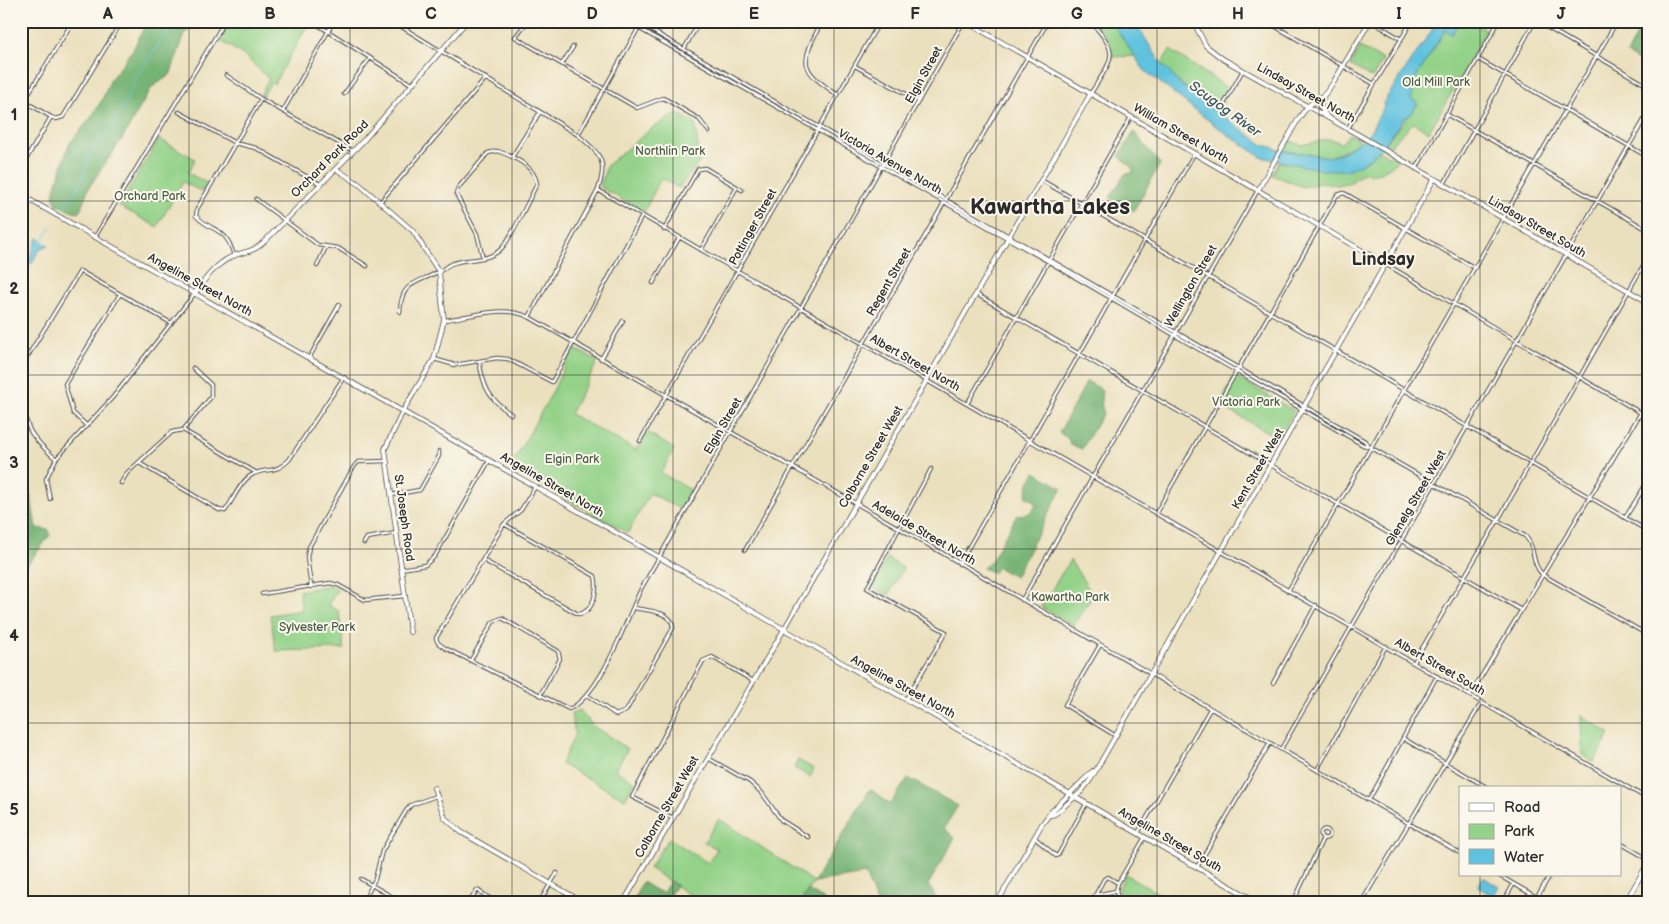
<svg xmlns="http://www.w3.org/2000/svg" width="1669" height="924" viewBox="0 0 1669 924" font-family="'Balsamiq Sans',sans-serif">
<rect width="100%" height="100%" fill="#fbf7ec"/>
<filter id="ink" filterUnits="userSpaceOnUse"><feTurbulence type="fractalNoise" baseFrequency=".02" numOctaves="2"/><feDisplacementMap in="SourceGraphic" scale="10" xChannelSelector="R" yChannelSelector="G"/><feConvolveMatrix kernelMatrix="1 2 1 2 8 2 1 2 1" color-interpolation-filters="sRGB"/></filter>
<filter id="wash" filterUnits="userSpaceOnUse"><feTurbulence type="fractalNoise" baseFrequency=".0096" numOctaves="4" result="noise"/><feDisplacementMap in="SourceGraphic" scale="20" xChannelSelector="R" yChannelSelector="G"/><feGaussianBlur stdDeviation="1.12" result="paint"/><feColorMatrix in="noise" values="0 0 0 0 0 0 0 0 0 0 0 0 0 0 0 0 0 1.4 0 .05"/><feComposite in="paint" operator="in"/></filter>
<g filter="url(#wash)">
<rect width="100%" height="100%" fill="#ebe0be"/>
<path fill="#93d288" stroke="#5f7e5a" d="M230,21H310L274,84L271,82L263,96L260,95L269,79L245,56L219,40Z
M1093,21H1111L1125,39L1134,56L1112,57L1110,42Z
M1459,21H1479L1477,25L1487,31L1429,132L1413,123L1386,150L1381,148L1418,104L1410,99L1415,79L1445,30L1452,34Z
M1360,47L1383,60L1372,78L1350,65Z
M1170,50L1229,89L1219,109L1182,85L1161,64Z
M677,113L695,123L700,161L679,188L661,178L644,212L600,187L607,165L651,129Z
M1349,134L1362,141L1330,157L1280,150L1287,140L1302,145L1329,139L1342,143Z
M159,139L195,159L188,173L207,183L202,192L183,182L157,227L119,206Z
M1378,150L1388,156L1396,157V162C1386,170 1377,176 1363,173L1351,182L1338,185L1320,183L1303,187L1272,175L1279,162L1348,170L1368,160Z
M573,348L598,361L570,414L636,450L647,432L674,449L661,473L691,490L680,509L650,493L628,533L510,468L553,391Z
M1235,376L1294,411L1278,438L1219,405Z
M887,558L903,568L888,596L871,587Z
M1070,560L1093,595L1073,626L1041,607Z
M331,585L338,589L328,605L339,611L344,649L276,651L270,615L302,610L299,591Z
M580,710L593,726L628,749L615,770L635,782L625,799L561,764L575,734L571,714Z
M1581,715L1610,734L1594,762L1582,755Z
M798,760L814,769L810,777L794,768Z
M719,819L814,882L800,903H702L649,868L669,838L708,863L717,849L704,842Z
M1125,874L1175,903H1121L1118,892Z"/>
<path fill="#76b474" stroke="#507050" d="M147,21H194L185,34L170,75L152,87L122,139L89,187L79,213L57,205L53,195L69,144L90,119L102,100L111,79L134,48Z
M1635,21H1648V67L1627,54L1642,25Z
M1134,132L1160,164L1134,211L1110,198L1125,174L1133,173L1132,168L1119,156Z
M1087,381L1102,390L1101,400L1103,413L1082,449L1070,444L1068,438L1059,433Z
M21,472L31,497L36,528L49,530L50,535L21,573Z
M1035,472L1062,488L1015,577L997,567L994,573L983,568L992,560L1017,515L1028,514L1036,506L1034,500L1026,497L1029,483Z
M908,778L958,806L944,828L955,838L928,885L940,903H877L865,874L814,882L870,789L890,804Z
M670,881L676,885L665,903H639L634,899L642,882L655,890L663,893Z
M808,890L829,903H800Z"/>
<path fill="#60c2df" stroke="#467685" d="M1111,21H1134L1161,63L1181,85L1262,144L1280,150L1330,157L1343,152L1367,137L1384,107L1383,103L1438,21H1459L1452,34L1445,30L1415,79L1411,99L1418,103L1409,116L1404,118L1382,147L1368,160L1348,170H1323L1261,157L1217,127L1144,70Z
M39,238L42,242L49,245L40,249L31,264L28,262L37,239Z
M1483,877L1499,887L1493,896L1478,887Z"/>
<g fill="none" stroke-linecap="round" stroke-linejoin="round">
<path stroke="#60c2df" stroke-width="1" d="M63,208L81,183L89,154L95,145L115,123L142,67L177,21
M42,242L52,226
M23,269L28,262"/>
</g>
</g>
<g filter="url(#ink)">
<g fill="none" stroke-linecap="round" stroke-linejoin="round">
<defs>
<path id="street" d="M312,21L411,84
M392,21L578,135C601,155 608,160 598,190L529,317
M528,21L515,37L637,108L663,98L667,100L699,119L709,132
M626,21L1049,262L1363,445L1370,447L1525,536C1537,548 1530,563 1543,575L1648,635
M635,21L1365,441L1368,446
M822,21C801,63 797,68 838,95
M1090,21C1121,55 1113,57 1091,93
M1266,21L1374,84
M1371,21L1401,39
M1536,21L1648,86
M684,49L700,21
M1478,59L1648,157
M562,64L573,47
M855,66L919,101
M226,75L261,99L353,151
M21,82L32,88
M344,94L370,58
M1224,104L1243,70
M283,111L334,21
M179,112L235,143L256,148L320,184
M1446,114L1648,230
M51,117L29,104L27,96L73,21
M1348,128L1412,21
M578,135L638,29
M512,157L540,112
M21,168L51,117L56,119L63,117L122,21
M1416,169L1499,21
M1041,180L1648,531
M1444,184L1535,21
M598,190L1648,799
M256,199L318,245L338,248L367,266
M380,202L486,78
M664,230L698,169L705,168L742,190
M95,237L225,21
M701,250L737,187
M234,256C226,226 214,234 196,216L197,209L261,99
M1387,265L1641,413
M317,266L326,247
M653,283L679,238
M976,294L1521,610
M400,312C401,282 415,284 438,272C443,270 446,266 451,264C468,257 488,263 502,248C512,237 529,199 537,184C535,166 514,157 498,151L488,153L458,188L456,194L477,234L483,258
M445,320C472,316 503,305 529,317L899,528L1460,853
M309,358L339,305
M434,359L455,365L497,358L508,359L552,382L642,216
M601,359L623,321
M479,361C484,388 488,398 511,414
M21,367L80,271L171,323
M21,396C27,431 29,435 56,459
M967,404L1131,117
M86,425L73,413L65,384L120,294
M183,430L255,472
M640,441L880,21
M139,463L219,510L225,511C233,501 239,483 250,476C265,466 273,476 289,460L344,377
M121,483L127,473L172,432L183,430L211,397V385L193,368
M535,487L521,510L504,524L436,638L438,643L445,648L569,709C601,695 626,620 641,589L964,21
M391,495L420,490L439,456V451
M50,499L46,479L56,459L113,397L195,293
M1156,513L1337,195L1344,193L1475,268
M1625,518L1648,481
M364,543L367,538L397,533
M745,550L1047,23
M483,560L578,614C594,613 598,589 595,576L504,524
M959,564L1194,154
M401,569L425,565L435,556L489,461
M311,587L307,557L309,547L353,468L358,462L385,461
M1288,591L1617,21
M262,594L330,583L338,585L365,600L404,596
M1022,600L1258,190
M1642,632L1648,623
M1100,645L1065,705L1116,736
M471,660L493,622L502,618L558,651L560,659L540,695
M1414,662L1498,520L1648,257
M1273,683L1316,605
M587,695L616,715L626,711L673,628C673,611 648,611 635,608
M1470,695L1648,401
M906,699L946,632L867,588L931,469
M1404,739L1488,788
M1281,749L1648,113
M708,758L750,782L762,793L781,820L808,837
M1317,770L1386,646
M1369,800L1437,676
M673,818L632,797L703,661L712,657L753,681
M1320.5 834a4.5 4.5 0 1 1 9 0a4.5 4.5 0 1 1-9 0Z
M1138,833L1210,709
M1035,838L1056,856L1058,855L1086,804
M1620,843L1648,859
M1197,867L1270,743
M1498,875L1547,903
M361,879L403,903
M1095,895L1116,891
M1537,897L1550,875
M287,902V903
M363,903L375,879L382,851L406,811L411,805L436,796
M469,903L477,890L497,903
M539,903L557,873
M1091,903L1104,879L1108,877L1118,883
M1119,903L1116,891L1118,883L1145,837
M1293,903L1323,838
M1361,903L1482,702
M1503,903L1513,885"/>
<path id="secondary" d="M965,21L1387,265
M1193,21L1206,46L1223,59L1357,134L1648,302
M1324,95L1320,106L1326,115
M336,169L359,184L413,231L439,272L444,320L434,359L403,411L385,449L410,632
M1258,190L1299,118L1308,106L1325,94L1333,83L1370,21
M21,195L624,537L1259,903
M195,293C205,279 215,265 231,257C248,249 250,255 266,240L364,140L467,21
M434,788L445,818L461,832L584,903
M1051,815L1055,814L1081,792L1091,779L1434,179
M623,903L786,626L1091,93
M997,903L1042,824L1052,811L1093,771
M1625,903L1648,863"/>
</defs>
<use href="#street" stroke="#484641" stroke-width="4.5"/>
<use href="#secondary" stroke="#484641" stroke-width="5.5"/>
<use href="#street" stroke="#fff" stroke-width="2.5"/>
<use href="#secondary" stroke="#fff" stroke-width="4"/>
</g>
</g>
<path fill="none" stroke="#2b2b2b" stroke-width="1" stroke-opacity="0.55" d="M189,21V903M350,21V903M512,21V903M673,21V903M834,21V903M996,21V903M1157,21V903M1319,21V903M1480,21V788M21,201H1648M21,375H1648M21,549H1648M21,723H1648M1480,875V903"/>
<g text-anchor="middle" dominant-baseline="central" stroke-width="4" stroke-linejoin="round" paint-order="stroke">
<g font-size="12" fill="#2b2b2b" stroke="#fbf7ec">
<text transform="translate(924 75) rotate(-61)">Elgin Street</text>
<text transform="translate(1306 93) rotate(29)">Lindsay Street North</text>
<text transform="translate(1181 134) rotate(30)">William Street North</text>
<text transform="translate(330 159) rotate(-45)">Orchard Park Road</text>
<text transform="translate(890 162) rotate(30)">Victoria Avenue North</text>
<text transform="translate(753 227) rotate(-61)">Pottinger Street</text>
<text transform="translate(1537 227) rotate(30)">Lindsay Street South</text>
<text transform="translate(889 282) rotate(-60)">Regent Street</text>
<text transform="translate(200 285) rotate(29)">Angeline Street North</text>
<text transform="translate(1191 286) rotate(-60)">Wellington Street</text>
<text transform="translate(915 363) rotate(30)">Albert Street North</text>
<text transform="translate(723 426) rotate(-60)">Elgin Street</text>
<text transform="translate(871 457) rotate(-60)">Colborne Street West</text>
<text transform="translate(1258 469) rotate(-60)">Kent Street West</text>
<text transform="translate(552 485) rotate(30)">Angeline Street North</text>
<text transform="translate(1416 498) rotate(-60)">Glenelg Street West</text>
<text transform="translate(404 518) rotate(82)">St. Joseph Road</text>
<text transform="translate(924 533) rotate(30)">Adelaide Street North</text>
<text transform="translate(1440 667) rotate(30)">Albert Street South</text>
<text transform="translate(903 687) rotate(29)">Angeline Street North</text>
<text transform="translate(667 807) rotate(-60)">Colborne Street West</text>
<text transform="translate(1170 840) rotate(30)">Angeline Street South</text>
</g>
<g font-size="12" fill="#4a5d47" stroke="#fbf7ec">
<text x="1436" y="82">Old Mill Park</text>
<text x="670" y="151">Northlin Park</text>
<text x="150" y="196">Orchard Park</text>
<text x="1246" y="402">Victoria Park</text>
<text x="572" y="459">Elgin Park</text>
<text x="1070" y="597">Kawartha Park</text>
<text x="317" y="627">Sylvester Park</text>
</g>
<g font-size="14" font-style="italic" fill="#3b5861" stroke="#fbf7ec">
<text transform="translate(1225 109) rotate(36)">Scugog River</text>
</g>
<g font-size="18" font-weight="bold" fill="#2b2b2b" stroke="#fbf7ec">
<text x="1383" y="259">Lindsay</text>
</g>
<g font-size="22" font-weight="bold" fill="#2b2b2b" stroke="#fbf7ec">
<text x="1050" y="207">Kawartha Lakes</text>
</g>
</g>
<rect width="1669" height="924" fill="none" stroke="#fbf7ec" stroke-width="55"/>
<rect x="1459" y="786" width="162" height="90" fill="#fbf7ec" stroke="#a8a59f"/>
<rect x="1469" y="803" width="25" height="8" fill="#ffffff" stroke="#a8a59f"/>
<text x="1504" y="812" font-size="15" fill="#2b2b2b">Road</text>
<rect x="1469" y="824" width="25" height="15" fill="#93d288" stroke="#a8a59f"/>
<text x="1504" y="836" font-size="15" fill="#2b2b2b">Park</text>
<rect x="1469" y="849" width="25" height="15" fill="#60c2df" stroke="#a8a59f"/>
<text x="1504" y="862" font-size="15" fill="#2b2b2b">Water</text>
<rect x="28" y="28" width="1614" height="868" fill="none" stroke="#2b2b2b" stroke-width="2"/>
<g font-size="16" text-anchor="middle" font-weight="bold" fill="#2b2b2b">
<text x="108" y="19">A</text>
<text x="270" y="19">B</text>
<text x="431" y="19">C</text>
<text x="592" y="19">D</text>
<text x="754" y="19">E</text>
<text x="915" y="19">F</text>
<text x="1077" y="19">G</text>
<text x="1238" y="19">H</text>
<text x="1399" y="19">I</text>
<text x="1561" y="19">J</text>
<text x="14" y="120">1</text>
<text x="14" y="294">2</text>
<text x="14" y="468">3</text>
<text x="14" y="641">4</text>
<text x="14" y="815">5</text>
</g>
</svg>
